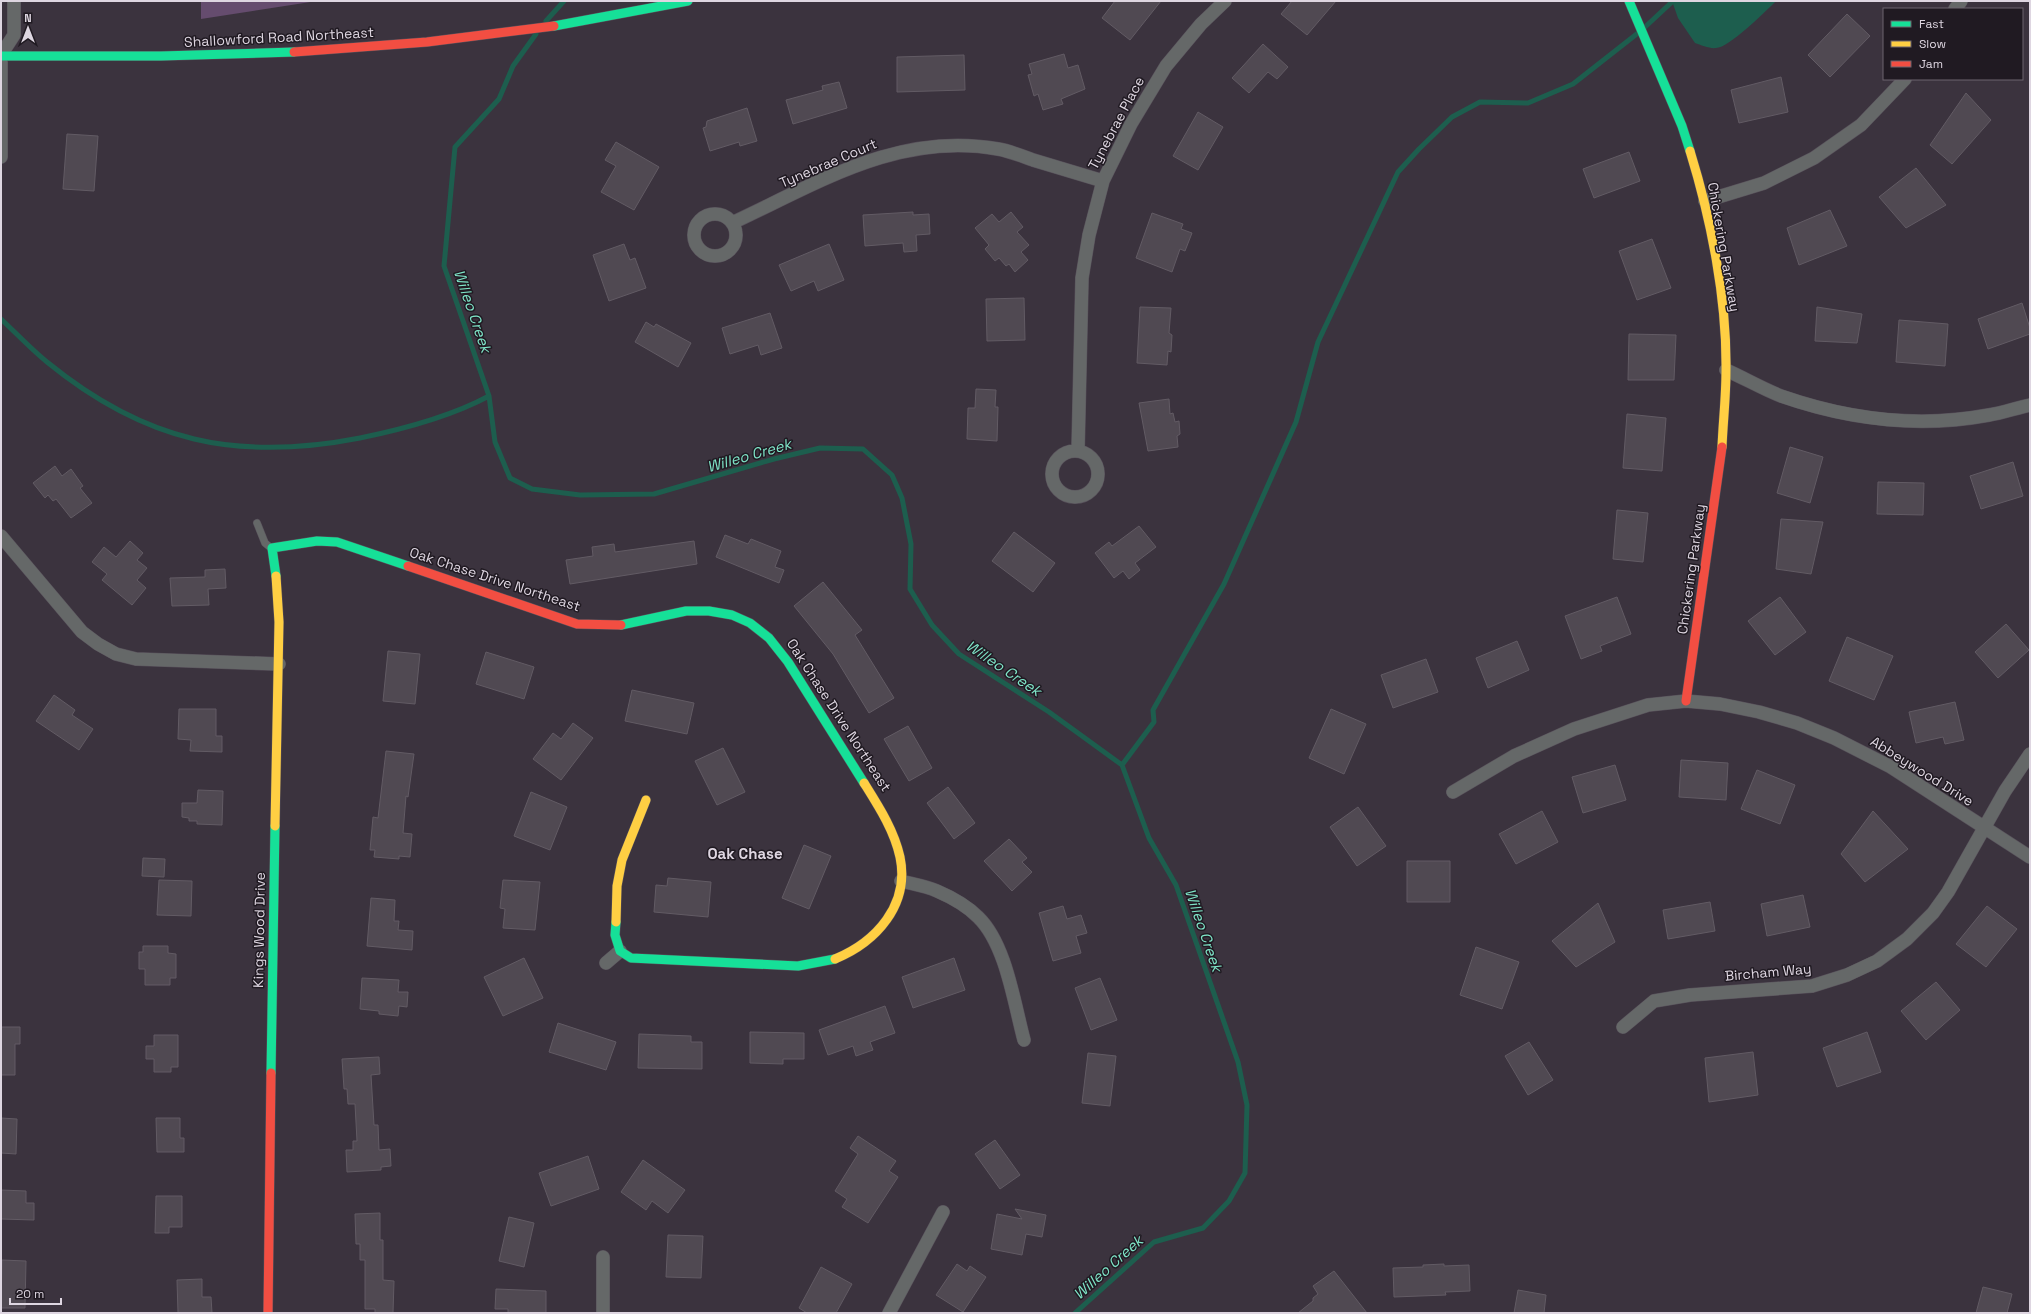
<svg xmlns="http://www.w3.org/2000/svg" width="2031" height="1314" viewBox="0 0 2031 1314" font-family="'Space Grotesk',sans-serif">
<rect width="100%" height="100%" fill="#3b333e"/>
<path fill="#654c6e" d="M201,1H317L201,19Z"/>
<path fill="#1d5e4e" d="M1672,1H1776C1766,11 1729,48 1716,48C1710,49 1701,45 1695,43L1678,18Z"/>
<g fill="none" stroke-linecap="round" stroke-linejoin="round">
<path stroke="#1d5e4e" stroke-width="5" d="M546,21L564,1
M1644,28L1673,1
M536,34L513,66L499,99L455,147L444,266L489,396L495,442L510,478L532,489L580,495L654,494L774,459L820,448L863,449L892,475L902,498L911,544L910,589L932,625L959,654L1049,712L1122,765L1149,838L1176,885L1238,1062L1247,1105L1245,1173L1229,1201L1203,1228L1154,1242L1075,1313
M1,319C16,333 31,349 47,362C145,442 237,462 360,438C404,429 450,417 489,396
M1122,765L1154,722L1153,710L1224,584L1296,422L1318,342L1398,172L1419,149L1452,117L1480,102L1528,103L1573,84L1638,33"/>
</g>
<path fill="#504952" stroke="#625b64" d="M1115,1H1161L1130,40L1102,18Z
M1292,1H1336L1307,35L1281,14Z
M1847,14L1870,36L1830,77L1808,55Z
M1263,44L1288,67L1277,79L1268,72L1249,93L1232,78Z
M1064,54L1068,68L1078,65L1085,89L1061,99L1063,104L1043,110L1038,94L1034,96L1028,75L1032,74L1029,64Z
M964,55L965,90L897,92V57Z
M1781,77L1788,112L1739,123L1731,90Z
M839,82L847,108L793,124L786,100L823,90L822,86Z
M1966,93L1991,120L1952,164L1930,145Z
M747,108L757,141L740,146L739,142L710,151L703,128L706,127L707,121Z
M1198,112L1223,127L1198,170L1173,156Z
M67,134L98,136L94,191L63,189Z
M616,142L659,167L634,210L601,192L616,166L605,160Z
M1629,152L1640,181L1594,198L1583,169Z
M1916,168L1946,205L1906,228L1879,197Z
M1830,210L1847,246L1799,265L1787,228Z
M913,212V215L929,214L930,234L916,235L917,251L904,252L903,243L865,246L863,215Z
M1011,212L1023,227L1017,232L1029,245L1021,252L1028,260L1015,272L1009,264L1006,266L999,258L995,261L985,249L989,245L975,228L992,214L999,222Z
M1152,213L1183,224L1181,229L1192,233L1185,251L1180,249L1172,272L1136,258Z
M1652,239L1671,288L1637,300L1619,251Z
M624,244L630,260L635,258L646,288L609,301L593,255Z
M829,244L844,280L818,291L814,281L791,291L779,265Z
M1024,298L1025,340L987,341L986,299Z
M2022,303L2030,328V334L1988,349L1978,319Z
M1140,307L1171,308L1169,333L1172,335L1171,352L1168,351L1167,365L1137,363Z
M1817,307L1862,314L1857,343L1815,341Z
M770,313L782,348L761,355L758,345L730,354L722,328Z
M1899,320L1948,324L1945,366L1896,362Z
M646,322L654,327L656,324L691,343L678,367L635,342Z
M1629,334L1676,335L1674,380H1628Z
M976,389L996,390L995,407H998L997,441L967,439L968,408H975Z
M1169,399L1170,414L1173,413L1175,422L1179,421L1180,434L1177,436L1178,447L1148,451L1139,403Z
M1627,414L1666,418L1662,471L1623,468Z
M1790,447L1823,457L1810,503L1777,493Z
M2013,462L2023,496L1981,509L1970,476Z
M55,466L62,476L71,469L83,486L80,488L92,503L71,518L56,499L53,501L48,495L45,498L33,483Z
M1878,482L1924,483L1923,515L1877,514Z
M1617,510L1648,513L1643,562L1613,559Z
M1781,519L1823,522L1811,574L1776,569Z
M1139,526L1156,547L1135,563L1140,570L1129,579L1123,571L1114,578L1095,553L1109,542L1112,546Z
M1014,532L1055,563L1033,592L992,561Z
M725,535L748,544L751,539L781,551L775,567L784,570L779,583L716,557Z
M130,541L143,553L137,560L147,568L137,580L146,588L132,605L102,580L107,574L92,562L104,547L116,557Z
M694,541L697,564L570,584L566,560L593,556L592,547L614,544L615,552Z
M225,569L226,588L208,589L209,605L172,606L170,578L205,577V570Z
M823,582L862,630L855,635L894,698L869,713L833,654L794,606Z
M1617,597L1631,634L1600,646L1602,651L1581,659L1565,616Z
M1780,597L1806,632L1775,655L1748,621Z
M2006,624L2029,650L1998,678L1975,652Z
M1847,637L1893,656L1874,700L1829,681Z
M1517,641L1529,670L1488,688L1476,658Z
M388,651L420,654L415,704L383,701Z
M486,652L534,667L524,699L476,684Z
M1426,659L1438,692L1393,708L1381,675Z
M632,690L694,703L687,734L625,721Z
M54,695L75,710L72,715L93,729L79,750L36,721Z
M1955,702L1964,740L1945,744L1943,737L1916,743L1909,712Z
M179,709H216V736H222V752L190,751L191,740L178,739Z
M1331,709L1366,724L1344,774L1309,758Z
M573,723L593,738L561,780L533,759L553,733L561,739Z
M908,726L932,768L909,781L884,739Z
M723,748L745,792L717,805L695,761Z
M386,751L414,754L408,797L406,796L403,833L412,834L410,857L399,856V859L374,857L375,850H370L373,817L378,818Z
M1681,760L1728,763L1726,800L1679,797Z
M1615,765L1626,800L1583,813L1572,777Z
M1757,770L1795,785L1780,824L1741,809Z
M948,787L975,823L954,839L927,803Z
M198,790L223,791L222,825L197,824V821H189V818L182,817V803H197Z
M531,792L567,807L550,850L514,836Z
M1358,807L1386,846L1357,866L1330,827Z
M1542,811L1558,842L1516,864L1499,834Z
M1873,811L1908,849L1865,882L1841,854Z
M1009,839L1027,858L1022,862L1032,872L1012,891L984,861Z
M804,845L831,856L809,909L782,898Z
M143,858L165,859L164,877L142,876Z
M1407,861H1450V902H1407Z
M668,878L711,882L708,917L654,912L656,885L667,886Z
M159,880L192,881L191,916L157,915Z
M503,880L540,882L535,930L503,928L505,909L500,908Z
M1803,895L1810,927L1767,936L1761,904Z
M371,898L395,900L394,921H399L398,930L413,931L412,950L367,946Z
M1710,902L1715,931L1668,939L1663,910Z
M1598,903L1615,942L1576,967L1552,941Z
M1063,906L1067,919L1081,915L1087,933L1076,936L1081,953L1053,961L1039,913Z
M1987,906L2017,929L1986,967L1956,944Z
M143,946H168V953L176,954V978H170V985H145V969H139V952H143Z
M1476,947L1519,962L1502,1009L1460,995Z
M524,958L543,998L503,1016L484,977Z
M954,958L965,990L913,1008L902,977Z
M362,978L399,980L398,992H408L407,1007L399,1006L398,1016L379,1014V1011L360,1009Z
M1100,978L1117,1020L1091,1030L1075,988Z
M1936,982L1960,1010L1926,1040L1901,1011Z
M885,1006L895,1033L870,1042L873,1050L856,1056L853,1046L828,1055L819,1030Z
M558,1023L616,1042L606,1070L549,1052Z
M1,1027H20V1044H15V1075H1Z
M750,1032L804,1033V1059H783V1064L750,1063Z
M1867,1032L1881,1072L1837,1087L1823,1048Z
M639,1034L691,1036V1042H702V1069L638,1068Z
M154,1035H178V1067H171V1072H154V1059H146V1046H154Z
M1529,1042L1553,1080L1528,1095L1505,1056Z
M1753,1052L1758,1095L1709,1102L1705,1058Z
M1088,1053L1116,1056L1110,1106L1082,1103Z
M379,1057L380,1074L371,1075L374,1125H378L379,1150L390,1149L391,1166L381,1167V1170L347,1172L346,1150H353V1141H357L355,1104H348L347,1089H344L342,1059Z
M1,1118L17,1119L16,1154L1,1153Z
M156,1118H180V1138H184V1152H157Z
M858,1136L896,1161L889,1171L898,1177L868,1223L842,1207L847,1199L835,1191L858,1154L850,1148Z
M995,1140L1020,1175L1000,1189L975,1154Z
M588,1156L599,1189L551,1206L539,1173Z
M643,1160L685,1190L668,1213L652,1201L646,1210L621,1192Z
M1,1190L26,1191V1203H34V1220L1,1219Z
M156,1196H182V1227H169V1233H155Z
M1015,1209L1046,1215L1042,1237L1026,1234L1022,1255L991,1249L997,1214L1022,1219Z
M380,1213V1240H383V1280L394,1281L393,1313H375V1309H365V1260H360V1244H356L355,1214Z
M509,1217L534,1223L524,1267L499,1261Z
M668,1235L703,1236L701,1278L666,1277Z
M2,1260L26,1261L25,1308H1Z
M957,1264L967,1271L970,1266L986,1277L963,1312L936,1295Z
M1444,1264V1266L1469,1265L1470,1291L1445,1292L1446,1295L1394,1297L1393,1268L1423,1267V1265Z
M821,1267L852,1284L836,1313H807L799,1308Z
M1334,1271L1367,1313H1298L1313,1301V1298L1318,1294L1313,1286Z
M202,1279V1297H211L212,1313H178L177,1280Z
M1983,1287L2012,1294L2007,1313H1976Z
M496,1289L546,1291V1313H508V1309H495Z
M1518,1290L1546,1295L1544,1313H1514Z"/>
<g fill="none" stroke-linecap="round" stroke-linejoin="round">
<defs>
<path id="lane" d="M257,523L265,543L271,548"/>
<path id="street" d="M1955,9L1961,1
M1,55L14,35V1
M1,62V157
M1705,201L1764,183L1814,158L1861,125L1905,79
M694 235a21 21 0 1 1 42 0a21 21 0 1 1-42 0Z
M732,223C818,183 899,131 998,149C1010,151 1022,156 1033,160C1056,167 1079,174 1103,181
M1726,370C1744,378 1763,389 1781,396C1847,419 1919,428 1989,415C2002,413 2016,408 2030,405
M1078,451L1082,278L1089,235L1103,181L1131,124L1166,66L1201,24L1225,1
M1052 474a23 23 0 1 1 46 0a23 23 0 1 1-46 0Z
M1,536L82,632L98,644L116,654L136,659L279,664
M1453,792L1514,756L1574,729L1648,705L1686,701L1720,704L1759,712L1797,723L1834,738L1891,767L2030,857
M901,881C913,884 926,886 937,891C951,897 967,906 978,917C1006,944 1014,1003 1024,1040
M606,963L620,951
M1623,1027L1654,1001L1690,995L1812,986L1847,975L1877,961L1907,939L1933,913L1948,892L2005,791L2030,754
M603,1313V1257
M889,1313L943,1212"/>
<path id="fast" d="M1629,1L1682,126L1690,151
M554,26L688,1
M1,56H161L294,52
M276,576L272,548L317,541L337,542L408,566
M621,625L686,611H709L732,615L750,623L769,638L788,662L864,783
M616,922L615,935L620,951L631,958L798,966L835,959
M271,1073L275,826"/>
<path id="slow" d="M1690,151C1711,219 1727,299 1726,371C1726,397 1723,422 1722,447
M275,826L279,622L276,576
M616,922L617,886L622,860L646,800
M835,959C876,942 910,905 900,857C894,830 879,807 864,783"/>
<path id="jam" d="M294,52L427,42L554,26
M408,566L577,624L621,625
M1686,701L1722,447
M268,1313L271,1073"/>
</defs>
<use href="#lane" stroke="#58515b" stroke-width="8"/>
<use href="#street" stroke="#58515b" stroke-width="14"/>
<use href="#fast" stroke="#58515b" stroke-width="10"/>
<use href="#slow" stroke="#58515b" stroke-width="10"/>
<use href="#jam" stroke="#58515b" stroke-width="10"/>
<use href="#lane" stroke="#656868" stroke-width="7"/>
<use href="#street" stroke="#656868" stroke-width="13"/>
<use href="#fast" stroke="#16e098" stroke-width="9"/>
<use href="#slow" stroke="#ffcf43" stroke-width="9"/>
<use href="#jam" stroke="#f24e42" stroke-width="9"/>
</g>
<g text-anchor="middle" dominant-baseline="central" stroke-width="3" stroke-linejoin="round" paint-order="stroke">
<g font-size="14" fill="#ded6e1" stroke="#201a22">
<text transform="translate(279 37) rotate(-3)">Shallowford Road Northeast</text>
<text transform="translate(1116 123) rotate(-62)">Tynebrae Place</text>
<text transform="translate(828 163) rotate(-23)">Tynebrae Court</text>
<text transform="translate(1724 247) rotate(80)">Chickering Parkway</text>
<text transform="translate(1691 569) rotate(-82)">Chickering Parkway</text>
<text transform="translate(495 579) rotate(18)">Oak Chase Drive Northeast</text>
<text transform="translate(839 715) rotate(57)">Oak Chase Drive Northeast</text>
<text transform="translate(1922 771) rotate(32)">Abbeywood Drive</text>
<text transform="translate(259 930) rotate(-89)">Kings Wood Drive</text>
<text transform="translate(1768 972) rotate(-5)">Bircham Way</text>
</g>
<g font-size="15" font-style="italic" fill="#7fe5c8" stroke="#201a22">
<text transform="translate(473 311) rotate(71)">Willeo Creek</text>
<text transform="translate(749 455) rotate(-16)">Willeo Creek</text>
<text transform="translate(1004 668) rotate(34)">Willeo Creek</text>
<text transform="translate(1204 930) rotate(71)">Willeo Creek</text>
<text transform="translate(1108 1267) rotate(-42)">Willeo Creek</text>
</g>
<g font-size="15" font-weight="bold" fill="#ded6e1" stroke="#201a22">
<text x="745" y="853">Oak Chase</text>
</g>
</g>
<rect width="2031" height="1314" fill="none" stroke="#ded6e1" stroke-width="4"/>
<rect x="1883" y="8" width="140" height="72" fill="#201a22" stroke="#6c656e"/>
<rect x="1891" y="21" width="20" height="6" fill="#16e098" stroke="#6c656e"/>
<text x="1919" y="28" font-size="12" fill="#ded6e1">Fast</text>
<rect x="1891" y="41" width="20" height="6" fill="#ffcf43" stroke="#6c656e"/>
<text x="1919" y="48" font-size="12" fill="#ded6e1">Slow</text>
<rect x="1891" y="61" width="20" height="6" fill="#f24e42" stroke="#6c656e"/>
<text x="1919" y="68" font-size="12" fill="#ded6e1">Jam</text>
<g transform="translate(28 28)" stroke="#201a22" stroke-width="3" paint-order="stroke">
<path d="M0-3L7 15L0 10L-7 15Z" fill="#ded6e1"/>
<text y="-6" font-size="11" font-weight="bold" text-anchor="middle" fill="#ded6e1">N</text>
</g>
<path d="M10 1298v6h51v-6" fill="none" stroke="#ded6e1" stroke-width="2"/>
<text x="16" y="1298" font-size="12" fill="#ded6e1" stroke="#201a22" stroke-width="3" paint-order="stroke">20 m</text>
</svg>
